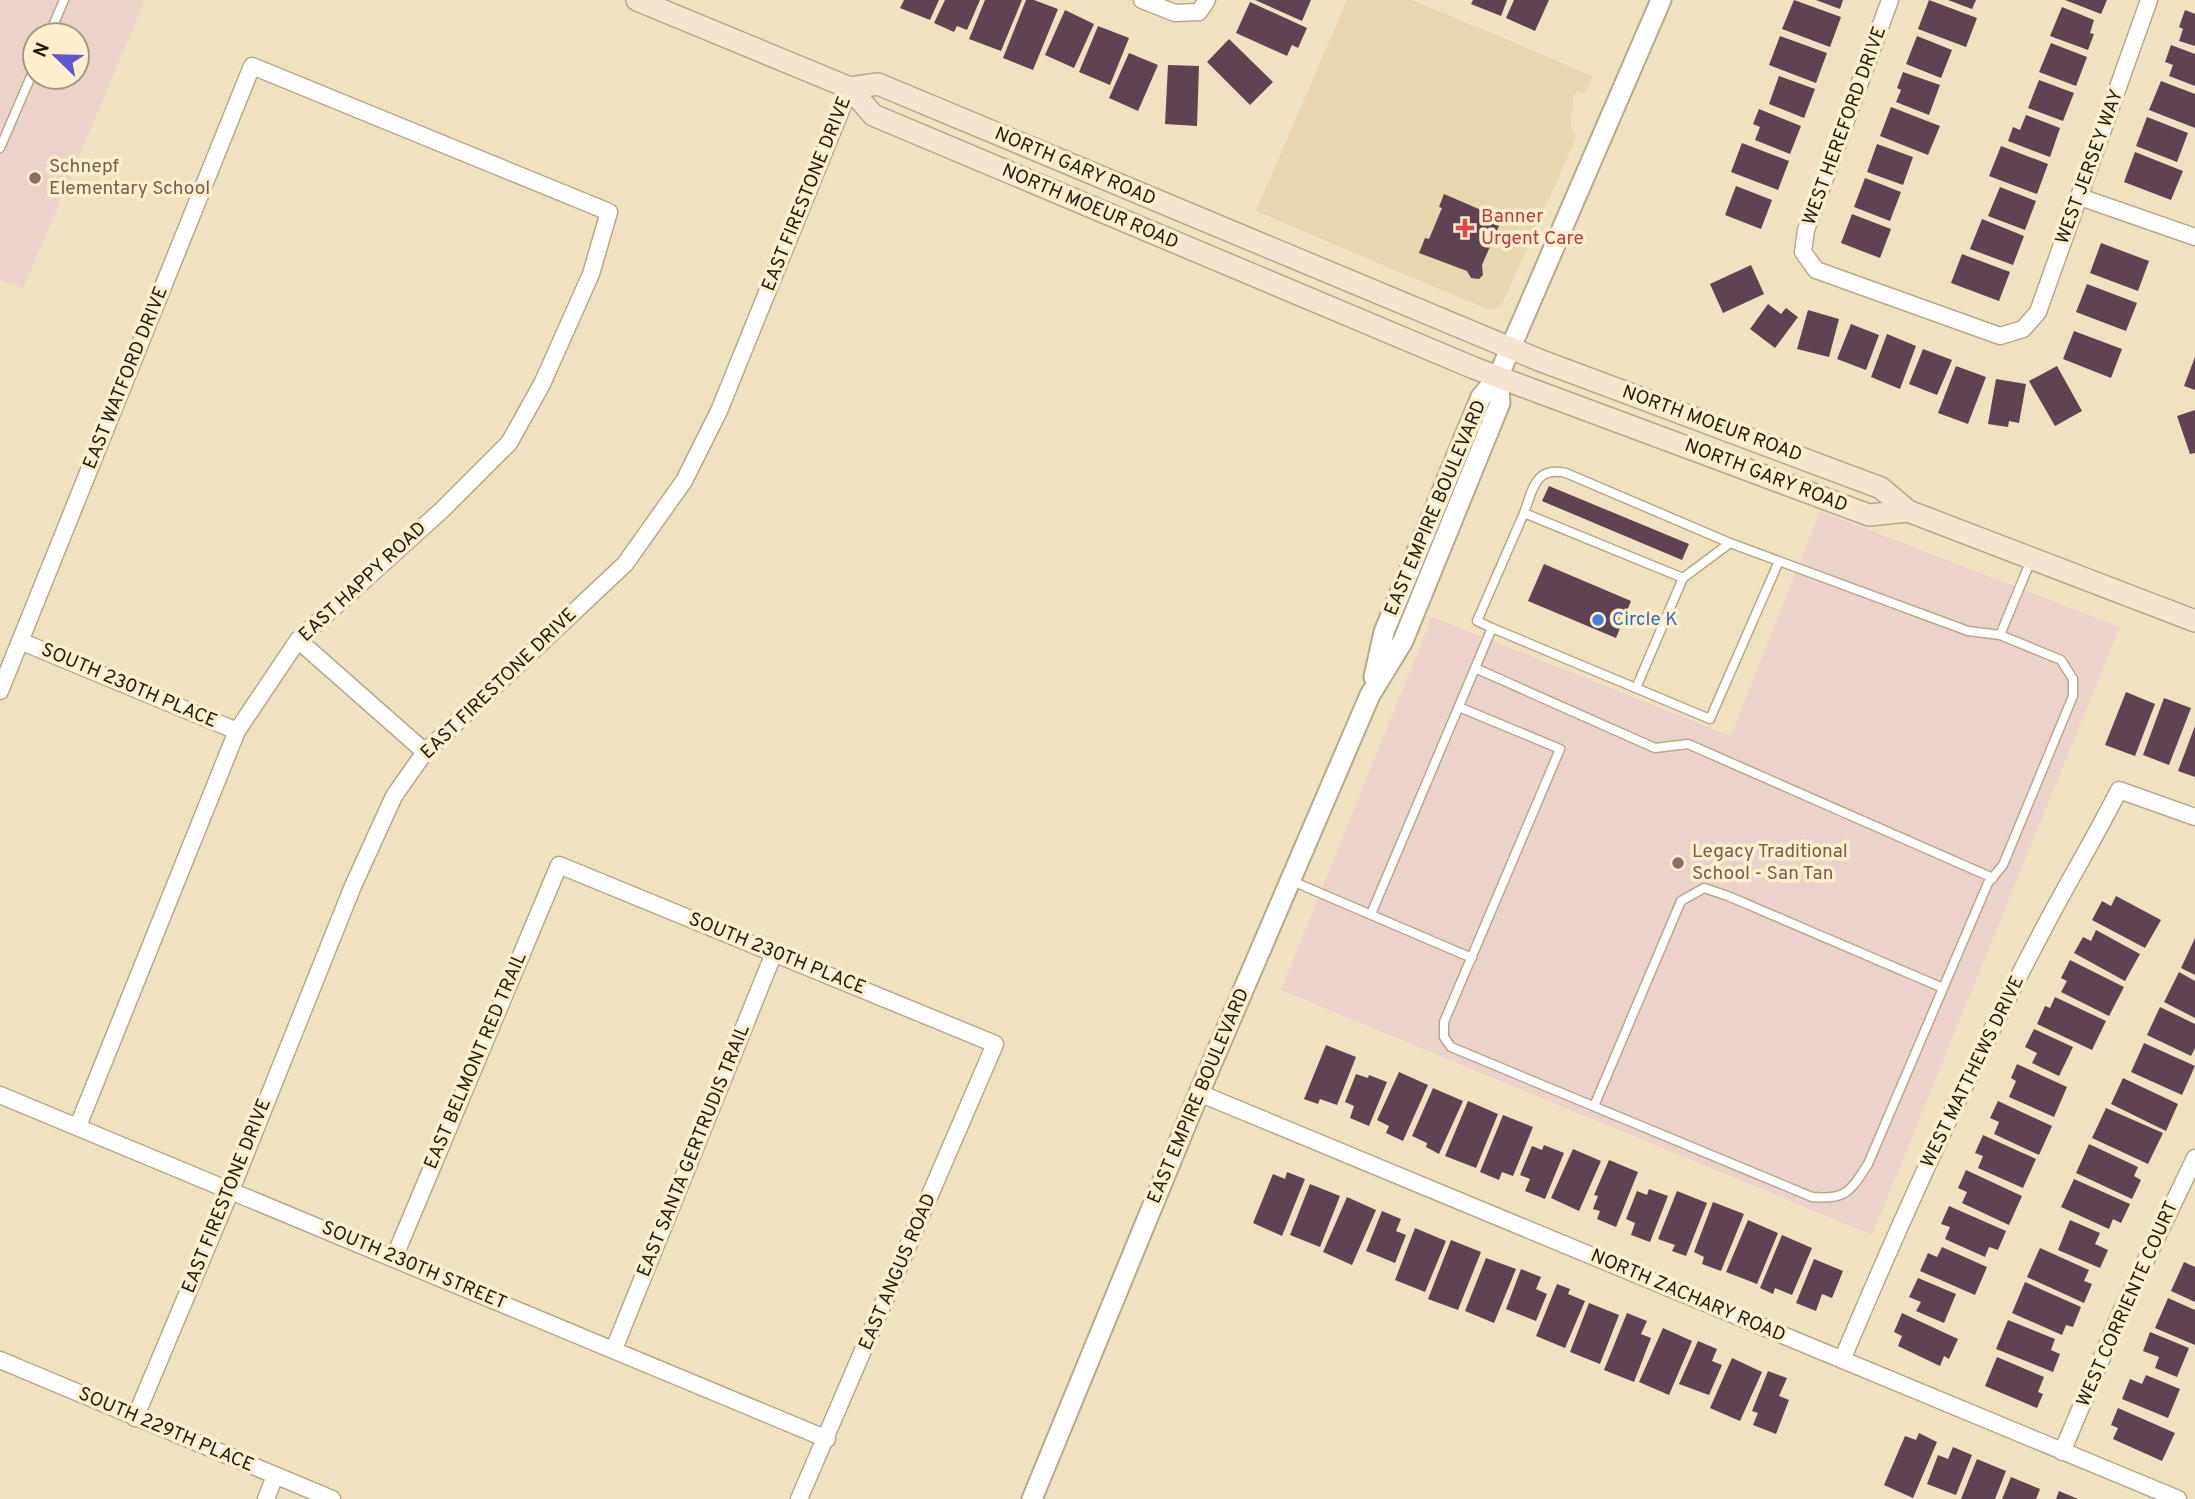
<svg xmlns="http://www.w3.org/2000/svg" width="2195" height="1499" viewBox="0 0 2195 1499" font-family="Overpass,sans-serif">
<rect width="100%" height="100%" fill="#f0e1c0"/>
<path fill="#e8d6af" d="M1347,0H1412L1593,76L1585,93L1576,92L1573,97L1571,127L1576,138L1501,306L1489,310L1256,211Z"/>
<path fill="#ebd2cb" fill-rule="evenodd" d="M0,0H145L23,289L0,280ZM35,35H77V77H35Z
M1820,511L2120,627L1872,1235L1281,990L1432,617L1731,736Z"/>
<path fill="#604352" d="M904,0H939L930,20L900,8Z
M945,0H980L967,30L957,26L954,32L934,23Z
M985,0H1022L1001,51L969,39Z
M1026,0H1034L1058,9L1033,70L1003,58Z
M1255,0H1311L1302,21Z
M1473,0H1507L1501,16L1471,4Z
M1514,0H1549L1535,31L1506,18Z
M1794,0L1841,17L1830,47L1782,29Z
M1816,0H1843L1840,9Z
M1929,0L1977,18L1966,47L1918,29Z
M1948,0H1976L1972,9Z
M2065,0H2107L2101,14Z
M1250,2L1307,28L1298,48L1292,45L1287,56L1236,33Z
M2062,7L2094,20L2090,33L2094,34L2088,50L2050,36Z
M1065,10L1094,24L1074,68L1045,55Z
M2185,10L2195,14V46L2179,41L2183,29L2179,27Z
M1098,26L1129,38L1110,85L1079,72Z
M1780,36L1827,53L1816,83L1769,65Z
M1917,36L1952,50L1941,78L1906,64Z
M1229,39L1273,82L1250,105L1207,62Z
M2051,43L2087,57L2076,86L2039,72Z
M2171,45L2195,54V86L2169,76L2173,65L2165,62Z
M1129,53L1158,65L1138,111L1109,98Z
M1168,65L1199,66L1197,126L1165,124Z
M1903,72L1940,85L1929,115L1896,102L1901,90L1897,88Z
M1779,76L1815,89L1804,118L1769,104Z
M2039,80L2074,93L2063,121L2028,108Z
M2161,81L2195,94V128L2149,110Z
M1891,107L1940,126L1928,155L1880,136Z
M1759,109L1801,126L1790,154L1755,140L1760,127L1753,124Z
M2026,115L2060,128L2050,157L2008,141L2013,127L2020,130Z
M2147,117L2188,133L2177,162L2136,146Z
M1742,143L1789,161L1778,190L1731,172Z
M1877,144L1913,157L1903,185L1867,172Z
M2001,146L2048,164L2037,194L1989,176Z
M2135,152L2183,171L2171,200L2124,182Z
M1865,178L1901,192L1890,221L1854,207Z
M1736,186L1772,200L1761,229L1725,215Z
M2000,187L2036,201L2025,230L1988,216Z
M1444,194L1502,219L1482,265L1483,275L1479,279L1471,278L1467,271L1419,253L1425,238L1429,239L1442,208L1439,207Z
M1852,214L1891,229L1880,258L1841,243Z
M1982,219L2024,236L2013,265L1970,249Z
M2101,243L2149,261L2138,291L2090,273Z
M1962,254L2010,272L1999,301L1951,283Z
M1751,265L1764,294L1723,313L1710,284Z
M2087,284L2137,303L2126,331L2076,312Z
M1768,304L1781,314L1786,308L1798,317L1775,348L1750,329Z
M1808,310L1839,319L1829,357L1797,349Z
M1851,324L1879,335L1866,370L1837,359Z
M2074,331L2122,349L2111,378L2063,359Z
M1887,334L1916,346L1900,389L1871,377Z
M1923,349L1952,360L1937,395L1909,384Z
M2195,357V390L2184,386Z
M1956,366L1986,377L1968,424L1938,413Z
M2057,366L2082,411L2055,426L2029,381Z
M1996,379L2026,384L2019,423L2009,421L2008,427L1988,424Z
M2195,410V453L2190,454L2177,416Z
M1549,486L1689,544L1682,560L1542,501Z
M1544,564L1631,601L1616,638L1528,601Z
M2126,692L2155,704L2135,756L2105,745Z
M2164,698L2191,708L2169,765L2143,755Z
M2195,726V777L2178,771Z
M2116,896L2161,920L2145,948L2092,920L2102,901L2111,906Z
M2096,930L2140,954L2125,981L2074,953L2083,937L2091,941Z
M2195,938V975L2181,968Z
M2070,960L2124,987L2109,1016L2061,992L2067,981L2061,978Z
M2179,972L2195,981V1018L2164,1002Z
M2055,997L2106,1021L2092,1050L2037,1024L2045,1006L2050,1008Z
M2160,1007L2195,1024V1048L2191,1056L2147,1035Z
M2034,1029L2073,1047L2059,1076L2032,1063L2037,1053L2025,1047Z
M2144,1043L2195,1066L2182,1095L2131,1072Z
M1326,1045L1356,1057L1337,1105L1320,1099L1318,1104L1304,1099Z
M2017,1064L2067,1087L2054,1117L2009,1097L2016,1081L2011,1078Z
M1399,1072L1428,1085L1403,1141L1386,1133L1389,1126L1377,1120Z
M1356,1074L1368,1078L1369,1075L1387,1082L1369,1126L1350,1118L1354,1106L1345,1102Z
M2123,1078L2178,1104L2166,1131L2111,1104Z
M1433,1088L1463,1101L1439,1154L1426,1147L1427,1143L1412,1136Z
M1468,1101L1498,1114L1476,1168L1445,1156Z
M1998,1101L2052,1126L2039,1155L1994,1134L1999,1122L1990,1118Z
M2106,1108L2163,1133L2148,1164L2092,1138Z
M1503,1115L1533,1127L1513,1176L1502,1172L1499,1180L1480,1172Z
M1983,1135L2036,1159L2023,1188L1978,1168L1983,1156L1975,1153Z
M2089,1144L2138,1167L2134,1176L2141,1180L2132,1199L2076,1173Z
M1544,1145L1564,1153L1545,1199L1525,1191L1530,1179L1520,1175L1532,1146L1542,1150Z
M1573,1149L1601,1161L1579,1211L1551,1198Z
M1609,1160L1638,1172L1616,1227L1597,1219L1600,1211L1593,1209L1598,1196L1594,1195Z
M1966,1170L2022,1196L2009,1225L1962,1203L1967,1192L1958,1188Z
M1287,1172L1305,1179L1282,1236L1253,1223L1273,1174L1285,1179Z
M2074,1179L2130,1204L2121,1223L2113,1219L2109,1229L2061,1207Z
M1310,1184L1340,1196L1320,1247L1290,1235Z
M1649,1189L1668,1196L1650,1242L1631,1235L1635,1223L1626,1219L1637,1191L1647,1195Z
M1677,1191L1707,1203L1686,1256L1672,1251L1675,1245L1658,1239Z
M1347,1197L1376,1210L1352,1265L1323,1252Z
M1713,1202L1744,1214L1721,1271L1702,1264L1704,1257L1694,1252Z
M1949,1206L2006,1231L1998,1250L1989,1247L1985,1257L1945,1239L1950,1227L1941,1224Z
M1382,1211L1401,1219L1396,1231L1406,1235L1395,1263L1366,1251Z
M1748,1220L1778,1233L1757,1284L1726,1272Z
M2070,1220L2100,1233L2095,1244L2108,1250L2100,1268L2058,1250Z
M1415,1228L1446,1241L1425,1292L1395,1280Z
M1782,1235L1812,1248L1792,1295L1775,1288L1773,1294L1760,1288Z
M1451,1240L1481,1252L1458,1310L1428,1299Z
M1942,1247L1987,1267L1975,1295L1920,1271L1928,1253L1937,1257Z
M2040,1248L2089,1270L2084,1281L2092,1284L2084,1303L2027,1277Z
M1486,1258L1516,1269L1494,1323L1465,1311Z
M1814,1259L1843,1271L1832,1298L1822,1294L1816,1311L1796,1303Z
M2184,1262L2195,1267V1302L2171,1291Z
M1521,1269L1541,1277L1536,1289L1547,1294L1536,1321L1506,1309Z
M1918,1278L1956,1294L1944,1323L1916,1311L1921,1302L1909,1297Z
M2025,1282L2081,1307L2073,1327L2066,1325L2062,1335L2012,1313Z
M1557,1284L1570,1289L1568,1294L1585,1301L1565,1348L1536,1336Z
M2168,1298L2195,1310V1345L2155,1328Z
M1589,1303L1619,1315L1600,1364L1570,1352Z
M1627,1313L1647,1321L1641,1334L1651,1338L1634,1382L1604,1370Z
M1902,1313L1958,1339L1949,1359L1944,1356L1940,1366L1898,1346L1902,1336L1894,1332Z
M2008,1320L2055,1339L2051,1350L2060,1354L2053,1372L1996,1349Z
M1663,1328L1692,1341L1669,1395L1639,1382Z
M2150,1332L2189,1348L2177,1377L2155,1368L2159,1357L2143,1351Z
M1698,1341L1717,1349L1712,1361L1722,1365L1709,1395L1679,1384Z
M1997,1357L2044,1377L2038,1392L2043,1394L2037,1408L1985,1386Z
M1732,1358L1762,1372L1740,1421L1710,1408Z
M1768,1371L1787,1378L1779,1396L1789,1400L1776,1434L1753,1425L1758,1413L1752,1411Z
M2146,1375L2180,1389L2168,1418L2122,1399L2130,1379L2142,1384Z
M2118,1408L2175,1433L2162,1461L2113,1439L2118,1428L2111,1425Z
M1919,1433L1937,1442L1913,1498L1884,1485L1905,1436L1916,1440Z
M1953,1447L1972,1455L1956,1495L1927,1484L1938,1455L1948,1459Z
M1977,1459L2006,1471L1995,1499H1961Z
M2011,1477L2040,1489L2036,1499H2002Z
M2059,1491L2078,1499H2056Z"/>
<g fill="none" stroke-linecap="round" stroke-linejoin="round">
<defs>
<path id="service" d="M49,35L64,0
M0,148L35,67
M1524,513C1533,489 1535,466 1566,473L1730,543
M1492,628L1710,719L1779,561
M1475,668L1655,748L1688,744L1993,878
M1636,688L1683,578
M1459,707L1560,749L1444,1022V1037L1451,1047L1812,1197C1846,1200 1850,1192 1868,1164L1988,883L2003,865L2073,696V679L2061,660L2000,635
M1292,881L1472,958
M1371,914L1492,628L1477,621L1524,513L1683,578L1730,543L1968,631L2000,635L2031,560
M1594,1106L1681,901L1704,888L1728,896L1943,988"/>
<path id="minor" d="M1142,0L1175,13L1199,12L1207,0
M1890,0L1806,230L1803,252L1816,270L2000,336L2023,329L2038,312L2149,0
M2080,197L2195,237
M298,640L425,752
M20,641L237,731
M0,691L252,66L609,212L591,274L542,384L509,443L443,509L298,640L237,731L78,1126
M1199,1093L2178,1499
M0,1095L827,1439
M394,1258L559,865L995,1044L799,1499
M614,1349L774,953
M0,1360L332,1499
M1842,1360C1904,1213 1970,1067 2045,926C2069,880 2096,836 2119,790L2195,817
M135,1418L231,1190L353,886L394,796L425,752L625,564L684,481L719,411L850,88
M2062,1452L2122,1310L2195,1158
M266,1499L275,1476"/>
<path id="tertiary" d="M1374,677L1384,632L1481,397L1498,377L1661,0
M1032,1499L1199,1093L1370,695L1403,641L1500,403L1498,377"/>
<path id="secondary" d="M637,0L850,88L878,84L1539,360L1881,488L1908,511
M850,88L873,115L1474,368L1869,515L1908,511L2195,621"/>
</defs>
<use href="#service" stroke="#b7a989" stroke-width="11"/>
<use href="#minor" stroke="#b7a989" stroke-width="19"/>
<use href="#tertiary" stroke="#b7a989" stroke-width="23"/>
<use href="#secondary" stroke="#b7a989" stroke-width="24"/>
<use href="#service" stroke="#fff" stroke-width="8"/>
<use href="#minor" stroke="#fff" stroke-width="16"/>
<use href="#tertiary" stroke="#fff" stroke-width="19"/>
<use href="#secondary" stroke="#f5e5d0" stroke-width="21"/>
</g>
<g fill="#8d6e63" stroke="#fdeecd" stroke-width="2.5">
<circle cx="35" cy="178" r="7"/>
<circle cx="1678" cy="863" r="7"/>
</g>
<path fill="#e0444e" stroke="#fdeecd" stroke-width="2.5" d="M1461.5 217.5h7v7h7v7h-7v7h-7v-7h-7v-7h7z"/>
<circle fill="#3f7fe0" stroke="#fdeecd" stroke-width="2.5" cx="1598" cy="620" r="7"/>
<g text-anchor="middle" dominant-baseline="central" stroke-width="7" stroke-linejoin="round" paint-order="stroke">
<g font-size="19" fill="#201b0f" stroke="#fdeecd">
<text transform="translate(1845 126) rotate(-70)">WEST HEREFORD DRIVE</text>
<text transform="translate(1075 167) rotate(23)">NORTH GARY ROAD</text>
<text transform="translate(2090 167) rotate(-70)">WEST JERSEY WAY</text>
<text transform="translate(807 194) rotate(-68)">EAST FIRESTONE DRIVE</text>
<text transform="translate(1090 207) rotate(23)">NORTH MOEUR ROAD</text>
<text transform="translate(126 378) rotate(-68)">EAST WATFORD DRIVE</text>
<text transform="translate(1712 424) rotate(20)">NORTH MOEUR ROAD</text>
<text transform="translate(1766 476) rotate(21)">NORTH GARY ROAD</text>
<text transform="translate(1436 508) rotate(-67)">EAST EMPIRE BOULEVARD</text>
<text transform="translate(363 582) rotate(-43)">EAST HAPPY ROAD</text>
<text transform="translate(499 684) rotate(-44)">EAST FIRESTONE DRIVE</text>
<text transform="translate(129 686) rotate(23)">SOUTH 230TH PLACE</text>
<text transform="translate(777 954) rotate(22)">SOUTH 230TH PLACE</text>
<text transform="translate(476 1061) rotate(-67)">EAST BELMONT RED TRAIL</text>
<text transform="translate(1973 1072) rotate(-64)">WEST MATTHEWS DRIVE</text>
<text transform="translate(1199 1096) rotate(-67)">EAST EMPIRE BOULEVARD</text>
<text transform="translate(694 1151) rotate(-68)">EAST SANTA GERTRUDIS TRAIL</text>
<text transform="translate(227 1196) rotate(-68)">EAST FIRESTONE DRIVE</text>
<text transform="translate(414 1266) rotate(23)">SOUTH 230TH STREET</text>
<text transform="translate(898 1272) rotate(-67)">EAST ANGUS ROAD</text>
<text transform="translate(1688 1296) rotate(23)">NORTH ZACHARY ROAD</text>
<text transform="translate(2128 1304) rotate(-66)">WEST CORRIENTE COURT</text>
<text transform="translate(166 1430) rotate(23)">SOUTH 229TH PLACE</text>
</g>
<g font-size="19" fill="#785e54" stroke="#fdeecd" text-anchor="start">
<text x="49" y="167">Schnepf<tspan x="49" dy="22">Elementary School</tspan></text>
<text x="1692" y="852">Legacy Traditional<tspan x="1692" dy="22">School - San Tan</tspan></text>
</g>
<g font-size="19" fill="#be3a42" stroke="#fdeecd" text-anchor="start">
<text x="1481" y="217">Banner<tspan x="1481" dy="22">Urgent Care</tspan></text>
</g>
<g font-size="19" fill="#366cbe" stroke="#fdeecd" text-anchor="start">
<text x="1612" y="620">Circle K</text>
</g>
</g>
<g transform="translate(56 56) rotate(293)"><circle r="33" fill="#fdeecd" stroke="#a59a81" stroke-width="2"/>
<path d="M0-5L12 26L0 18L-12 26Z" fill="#6256cf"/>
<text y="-10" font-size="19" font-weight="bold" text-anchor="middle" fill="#201b0f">N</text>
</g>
</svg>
